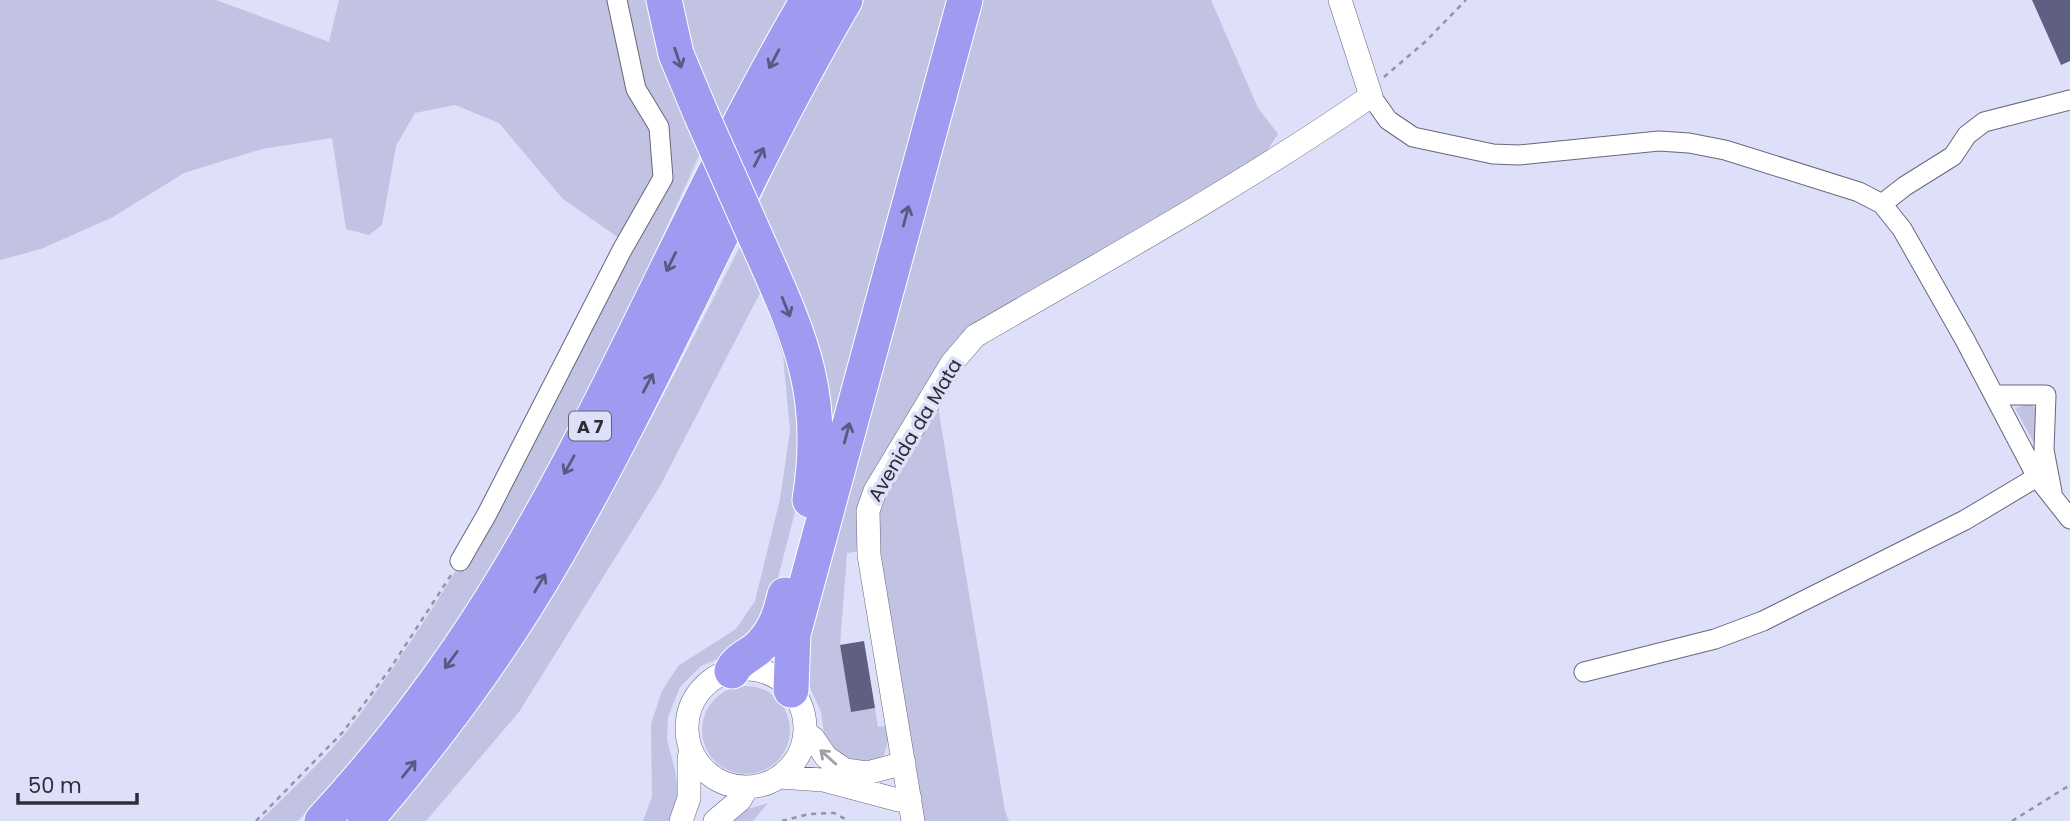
<svg xmlns="http://www.w3.org/2000/svg" width="2070" height="821" viewBox="0 0 2070 821" font-family="Poppins,sans-serif">
<rect width="100%" height="100%" fill="#dedff8"/>
<path fill="#c2c2e2" d="M0,0H216L329,42L339,0H610L650,129L656,174L619,238L563,199L499,123L455,105L415,113L396,146L382,225L369,235L346,229L332,138L262,149L184,173L113,217L41,249L0,260Z
M622,0H652L702,149C655,254 608,358 555,460C542,483 528,505 515,528C453,633 381,731 298,821H260C293,788 330,755 358,717C483,549 572,358 668,173L641,84Z
M672,0H788L718,127Z
M864,0H957L817,497L755,212L791,132Z
M976,0H1211L1258,108L1278,134L1266,152L945,357L860,551L847,553L840,645L851,711L875,708L878,727L890,725V734L883,758L855,768L826,748L821,712L808,683L804,660Z
M742,243L799,391V496L769,613L737,651L701,666L680,687L668,717L667,740L675,770L678,792L670,821H643L652,797L651,724L662,691L678,666L736,629L755,601L780,499L790,431L783,355L761,291L660,486L519,712L426,821H386C539,651 638,444 742,243Z
M2029,404L2036,408L2038,450L2015,408Z
M938,407L1005,811L1009,821H921L875,515L884,490Z
M702 730a44 44 0 1 1 88 0a44 44 0 1 1-88 0Z
M768,803L753,821H731L745,810Z"/>
<path fill="#5f5f81" d="M2032,0H2070V61L2061,65Z
M864,641L875,708L851,712L840,645Z"/>
<g fill="none" stroke-linecap="round" stroke-linejoin="round">
<defs>
<path id="minor" d="M1371,96L1388,120L1413,137L1493,154L1519,155L1659,141L1689,143L1725,150L1859,192L1882,204L1902,229L1965,340L2037,477L2070,519
M1882,204L1905,186L1953,156L1967,135L1984,122L2070,100
M1994,395H2046L2044,450L2052,492
M460,561L487,514L622,250L663,178L659,127L636,89L617,0
M1584,672L1715,639L1763,621L1965,520L2037,477"/>
<path id="tertiary" d="M687 728a59 59 0 1 1 118 0a59 59 0 1 1-118 0Z
M806,733L813,738L826,757L845,770L867,773L904,763
M780,777L823,780L898,800L910,799
M681,821L689,798V758L691,751
M715,821L740,800L747,788
M913,821L869,555L868,511L875,491L952,363L975,336C1108,259 1244,184 1371,96L1340,0"/>
<path id="motorway" d="M664,0L676,54L701,114
M759,245C801,339 827,395 810,500
M732,671C737,660 748,656 757,649C774,634 780,616 785,595
M791,690L793,634L965,0
M322,821C391,746 454,663 506,576C618,390 698,187 808,0
M365,821C434,741 498,655 551,564C658,381 738,183 845,0"/>
</defs>
<use href="#minor" stroke="#67677d" stroke-width="21"/>
<use href="#tertiary" stroke="#67677d" stroke-width="24"/>
<use href="#motorway" stroke="#fff" stroke-width="37"/>
<path stroke="#9394a6" stroke-width="2.5" stroke-dasharray="5 5" stroke-linecap="butt" d="M1384,77L1425,42L1466,0
M256,821L343,732L390,669L451,575
M782,821L809,814L834,813L849,821
M2012,821L2070,785"/>
<use href="#minor" stroke="#fff" stroke-width="19"/>
<use href="#tertiary" stroke="#fff" stroke-width="23"/>
<use href="#motorway" stroke="#9f9bf1" stroke-width="35"/>
<defs>
<path id="motorway-bridge" d="M701,114L759,245"/>
</defs>
<use href="#motorway-bridge" stroke="#fff" stroke-width="37" stroke-linecap="butt"/>
<use href="#motorway-bridge" stroke="#9f9bf1" stroke-width="35"/>
</g>
<defs><path id="oneway-shaft" d="M-6 0H5M1.5-3L5.5 0L1.5 3" fill="none" stroke-width="1.6" stroke-linecap="round" stroke-linejoin="round" transform="scale(1.75)"/></defs>
<g stroke="#5a5981">
<use href="#oneway-shaft" transform="translate(678 58) rotate(71)"/>
<use href="#oneway-shaft" transform="translate(774 59) rotate(118)"/>
<use href="#oneway-shaft" transform="translate(759 157) rotate(-63)"/>
<use href="#oneway-shaft" transform="translate(906 216) rotate(-75)"/>
<use href="#oneway-shaft" transform="translate(671 262) rotate(116)"/>
<use href="#oneway-shaft" transform="translate(786 307) rotate(68)"/>
<use href="#oneway-shaft" transform="translate(648 383) rotate(-63)"/>
<use href="#oneway-shaft" transform="translate(847 433) rotate(-75)"/>
<use href="#oneway-shaft" transform="translate(569 465) rotate(119)"/>
<use href="#oneway-shaft" transform="translate(540 583) rotate(-59)"/>
<use href="#oneway-shaft" transform="translate(451 660) rotate(126)"/>
<use href="#oneway-shaft" transform="translate(409 769) rotate(-51)"/>
</g>
<use stroke="#a0a0a5" href="#oneway-shaft" transform="translate(828 757) rotate(-138)"/>
<g text-anchor="middle" dominant-baseline="central" stroke-width="7" stroke-linejoin="round" paint-order="stroke">
<rect fill="#dedff8" stroke="#616270" stroke-width="2" x="569" y="411.5" width="42" height="29" rx="5"/>
<g font-size="18" font-weight="bold" fill="#2c2d36">
<text x="590" y="426">A 7</text>
</g>
<g font-size="19" fill="#2c2d36" stroke="#dedff8">
<text transform="translate(915 430) rotate(-59)">Avenida da Mata</text>
</g>
</g>
<path d="M18 793v10h119v-10" fill="none" stroke="#2c2d36" stroke-width="3.5"/>
<text x="28" y="793" font-size="21" fill="#2c2d36" stroke="#dedff8" stroke-width="5" paint-order="stroke">50 m</text>
</svg>
